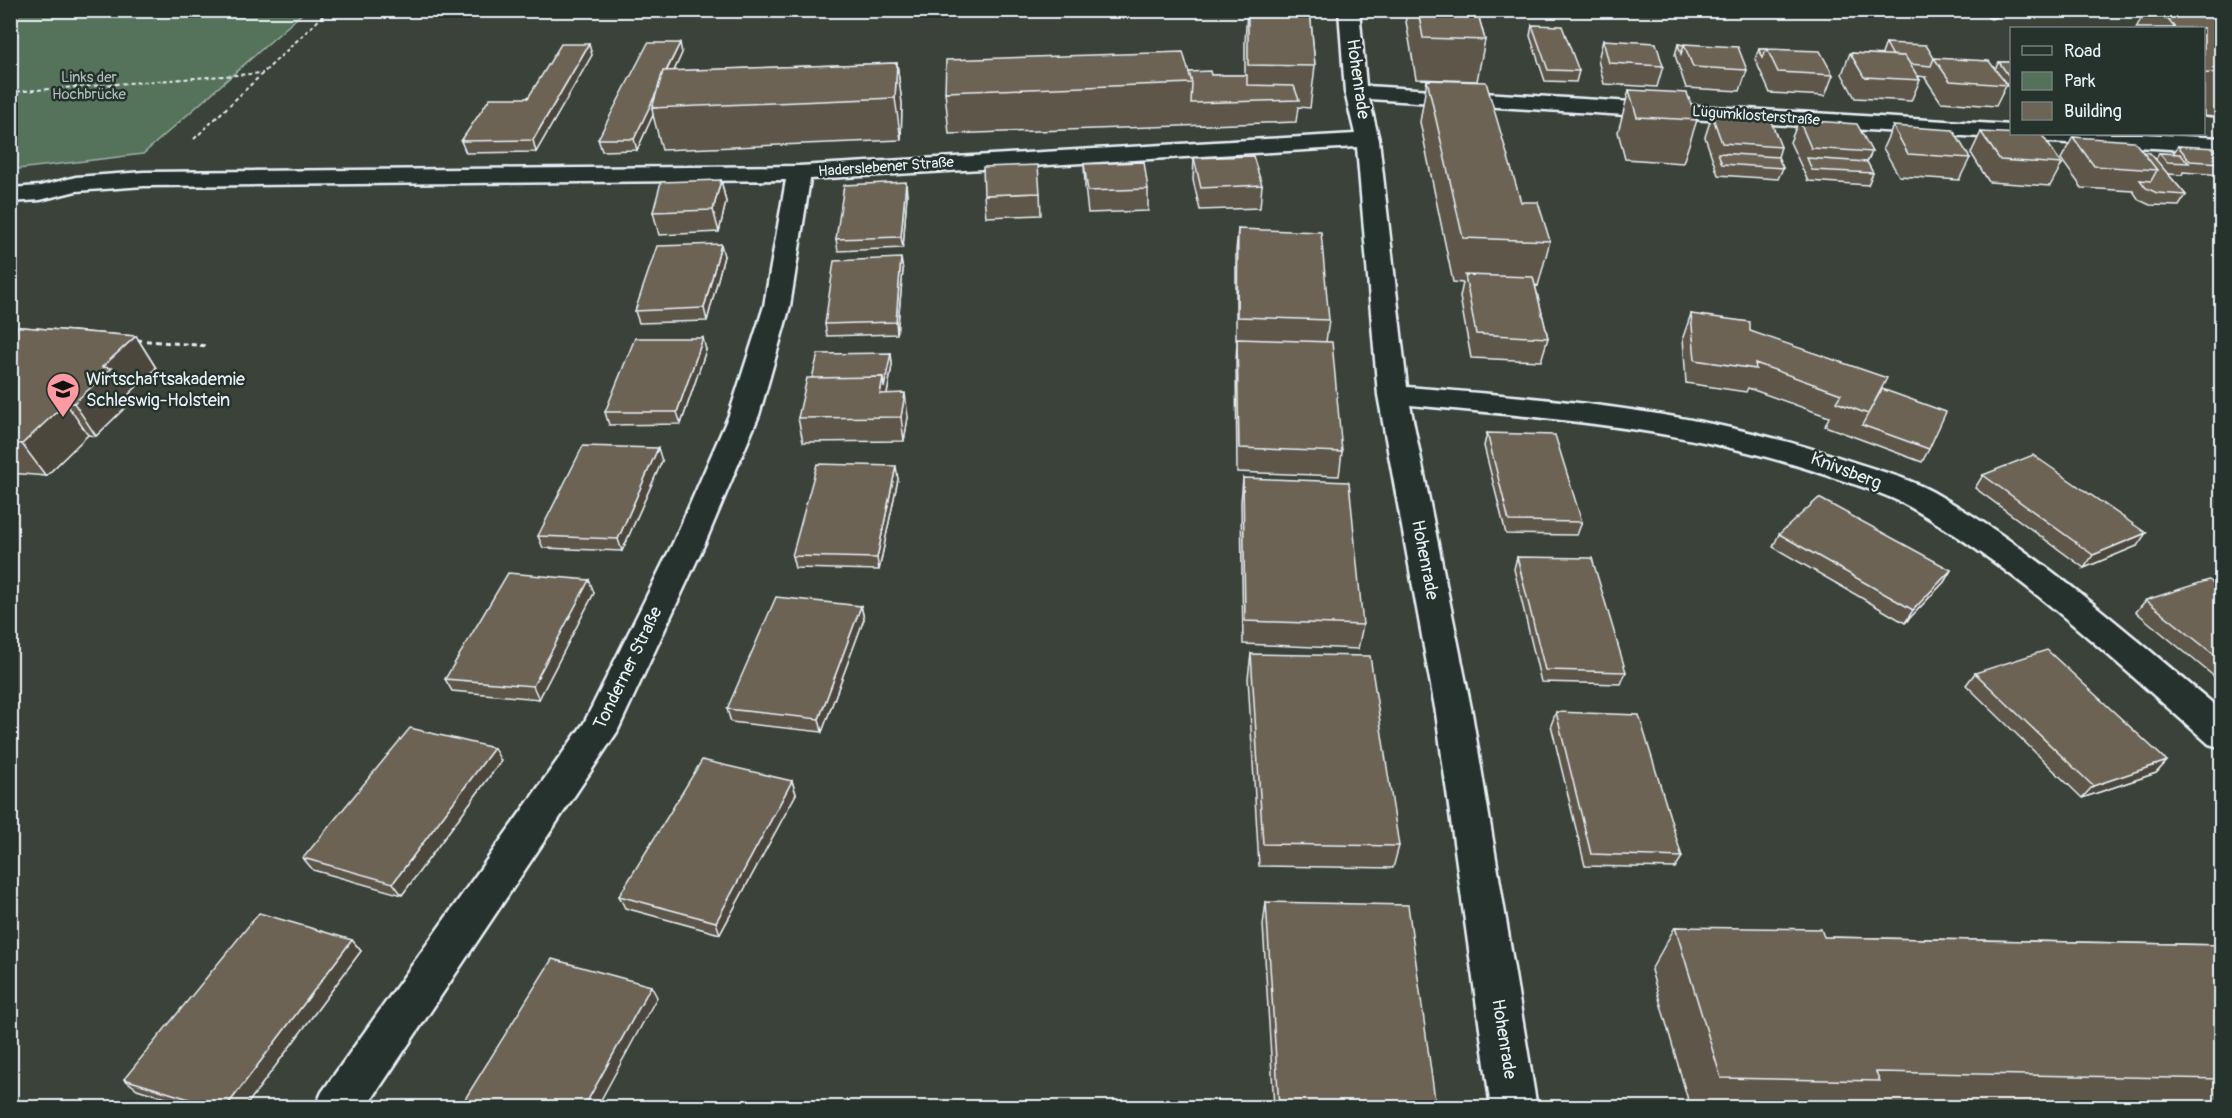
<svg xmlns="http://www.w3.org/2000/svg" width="2232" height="1118" viewBox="0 0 2232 1118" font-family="Pangolin,sans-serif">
<rect width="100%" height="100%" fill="#3b4239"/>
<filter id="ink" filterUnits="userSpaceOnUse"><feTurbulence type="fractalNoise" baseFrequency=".0167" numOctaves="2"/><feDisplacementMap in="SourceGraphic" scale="12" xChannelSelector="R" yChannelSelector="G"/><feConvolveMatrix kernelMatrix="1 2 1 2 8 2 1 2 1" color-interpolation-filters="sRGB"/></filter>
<g filter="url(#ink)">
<path fill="#54725a" stroke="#9eb2a9" stroke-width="1.5" d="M11,10H305V11L143,154L18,169H10Z"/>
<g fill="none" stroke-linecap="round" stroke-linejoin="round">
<defs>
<path id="minor" d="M1339,10H1359L1366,86L2012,125V134H2142L2222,138V152L2033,141L2025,139L2022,134L2012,139L1369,99L1379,140L1407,387C1555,399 1702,411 1844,459C1873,469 1906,477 1933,492C2038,551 2129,634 2222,711V748L2209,744C2114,661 2020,570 1910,507C1885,493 1856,485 1829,476C1693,429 1552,418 1410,405L1472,713L1537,1108H1491L1436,713L1378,395L1357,147L810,179L790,306L759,415L705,543L617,732L366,1108H315L322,1092L584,723L673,543L729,415L764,306L786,180L144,186L76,191L40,200L10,202V188L40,186L76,177L144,172L799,166L1355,134L1345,92Z
M2001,10L1998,15L1991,17L1981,11Z"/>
</defs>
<use href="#minor" stroke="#e8f1f8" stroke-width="5"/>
<path stroke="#e8f1f8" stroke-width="2" stroke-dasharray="4 3" stroke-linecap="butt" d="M10,92L263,73
M194,139L329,10"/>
<path stroke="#e8f1f8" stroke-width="3" stroke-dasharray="5 4" stroke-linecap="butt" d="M137,340L208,346"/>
<use href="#minor" fill="#26332d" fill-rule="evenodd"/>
</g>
<path fill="#5d5649" stroke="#e8f1f8" stroke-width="1.5" d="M1247,10H1310L1315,66L1310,108L1298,107L1296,122L949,134L945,92L1189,72L1211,75H1245V43Z
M1404,10H1477L1485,40L1477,81L1416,79Z
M2004,10H2040L2037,15L2007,14Z
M2117,10H2222V118L2204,116V28H2136L2142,17L2122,15Z
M1532,25L1579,71L1576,82L1545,81L1530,36Z
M1603,40L1663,66L1657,87L1604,84L1598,60Z
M1886,43L1934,58L1995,69L1999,62H2012V86H2006L1996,106L1941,102L1925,78L1926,77L1918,76L1920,80L1911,101L1855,98L1842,74L1850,53L1882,55V54Z
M1678,44L1684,45L1747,70L1740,91L1686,88L1675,55Z
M1759,49H1766L1833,75L1825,96L1770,93L1755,59Z
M682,53L674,71L897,63L902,104L901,140L662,150L653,115L637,150L602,151L598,139Z
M592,55L536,152L466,153L461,141Z
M1427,80L1521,202L1550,241L1538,286L1535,285L1548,338L1541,361L1471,358L1460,297L1463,283L1453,282L1420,122Z
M1629,90L1697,120L1683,163L1625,159L1618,132Z
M1712,115L1781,147L1778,157L1783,168L1778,179L1718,175L1705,137Z
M1799,120L1872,152L1867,162L1873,173L1868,185L1808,181L1790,142Z
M1893,126L1970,158L1959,180L1899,176L1883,148Z
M1981,132L2062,164L2050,186L1989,182L1971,153Z
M2073,137L2143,152L2156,159L2159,153L2173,154L2178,146L2222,153V175L2183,172L2182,175L2168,174L2186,195L2179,206L2150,205L2139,200L2133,191L2082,188L2061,159Z
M1194,158L1262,185L1260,208L1200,210L1193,180Z
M1084,164L1148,189V211L1088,213L1085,186Z
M721,180L726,202L719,232L659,235L653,212Z
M1040,193L1041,215L986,217L984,195Z
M907,194L903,248L838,251L836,239Z
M1238,229L1329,320L1326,342L1342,452L1339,476L1237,472L1236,362L1237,340H1236V251Z
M724,256L707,321L639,323L635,311Z
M903,270L897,334L827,336L825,324Z
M1691,314L1750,331L1882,389L1929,449L1922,462L1825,426L1829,417L1748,388L1746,392L1686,383L1683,337Z
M10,326L136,336L156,368L129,394L133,400L96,436L88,435L46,476L10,473Z
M706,350L681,424L609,425L605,412Z
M891,353L892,365L887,394L908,417L904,441L803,442L798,418L812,378Z
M1487,433L1582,522L1577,535L1506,534L1484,446Z
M662,461L622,551L543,548L538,536Z
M1983,475L2137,546L2084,568L1975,488Z
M1243,478L1363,625L1358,649L1243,644L1241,502Z
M898,479L879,570L795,568L792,556Z
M1779,534L1951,570L1944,582L1905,623L1773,547Z
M1517,557L1626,672L1621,684L1541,682L1514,569Z
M589,580L594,593L539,699L452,691L445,679Z
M2222,589V683L2136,612L2146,600Z
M861,606L864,619L822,732L731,722L727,709Z
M1251,654L1399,846L1393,868L1259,866L1248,678Z
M1975,673L2167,761L2156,773L2082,798L1966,685Z
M1556,712L1682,857L1675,868L1585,866L1551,725Z
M501,761L402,895L313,870L303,858Z
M792,781L796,794L720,934L625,908L619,896Z
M1266,902L1436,1107H1274L1263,925Z
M1675,927L1824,937L2222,945V1107H1690L1651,970Z
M352,940L361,951L245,1107H194L137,1089L124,1079Z"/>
<path fill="#4c463c" stroke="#e8f1f8" stroke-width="1.5" d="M680,43L682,53L657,108H652L653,115L637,150L634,139Z
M589,44L592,55L536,152L533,140Z
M897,63L902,104L901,140L895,98Z
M721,180L726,202L719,232L713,210Z
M906,182L907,194L903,248L901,237Z
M721,244L724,256L707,321L704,308Z
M901,258L903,270L897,334L896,322Z
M136,336L156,368L129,394L133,400L96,436L74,403L102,367Z
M703,338L706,350L681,424L677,412Z
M891,353L892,365L883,417L880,394L883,377Z
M905,393L908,417L904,441L901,417Z
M66,403L88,435L46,476L22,444Z
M658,448L662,461L622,551L618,539Z
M896,466L898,479L879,570L877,558Z
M2146,533L2137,546L2084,568L2093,555Z
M1951,570L1944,582L1905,623L1913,610Z
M589,580L594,593L539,699L533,686Z
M861,606L864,619L822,732L819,719Z
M494,748L501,761L402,895L393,883Z
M2167,761L2156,773L2082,798L2093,786Z
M792,781L796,794L720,934L716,922Z
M352,940L361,951L245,1107H226Z
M651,986L657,997L597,1107H584Z"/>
<path fill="#6c6455" stroke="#e8f1f8" stroke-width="1.5" d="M1248,10H1310L1315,66L1248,65Z
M1418,10H1477L1485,40L1423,38Z
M2160,10H2222V74L2204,73V28H2175Z
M1532,25L1562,26L1579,71L1548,70Z
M1603,40L1656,43L1663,66L1609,63Z
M648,43H680L666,71H663L658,89L634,139H598Z
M1886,43L1926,45L1934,58L1931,66L1910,64L1905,56H1893Z
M561,44H589L533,140L461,141L490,98H528Z
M1678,44L1684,45L1681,54Z
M1684,44L1738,47L1747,70L1693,67Z
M1759,49H1766L1763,58Z
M1767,49L1820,51L1833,75L1778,72Z
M1183,52L1192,83L945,92L946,60Z
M1850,53L1905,56L1920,80L1864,77Z
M1934,58L1989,61L2007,85L1950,81Z
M1999,62H2012V75H2008Z
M897,63L895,98L652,108L663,71Z
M1210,71L1211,75H1247V85L1294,86L1299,100L1191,103L1192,83L1189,72Z
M1427,80L1486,82L1521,202H1538L1550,241L1463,238Z
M1629,90L1687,93L1697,120L1637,117Z
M1712,115L1770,119L1781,147L1722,143Z
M1799,120L1857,124L1872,152L1811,148Z
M1893,126L1953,130L1970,158L1908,154Z
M1981,132L2042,135L2062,164L2000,160Z
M2073,137L2134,141L2157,170L2094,166Z
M2178,146L2217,148L2222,153V163L2190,161Z
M2143,152L2150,153L2186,195L2157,193L2146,188L2140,180L2151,181L2157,170Z
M1718,153L1778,157L1783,168L1722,164Z
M2159,153L2180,154L2189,163L2167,162Z
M1253,156L1262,185L1201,188L1194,158Z
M1807,158L1867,162L1873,173L1812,170Z
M1144,162L1148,189L1088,191L1084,164Z
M1038,165L1040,193L984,195L983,167Z
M721,180L713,210L653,212L661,182Z
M906,182L901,237L836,239L844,185Z
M1238,229L1321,232L1329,320L1237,317Z
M721,244L704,308L635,311L657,246Z
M901,258L896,322L825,324L834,261Z
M1465,275L1533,277L1548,338L1476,334Z
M1691,314L1750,322V331L1887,378L1868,414L1836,402L1841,394L1755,363L1756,369L1695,360Z
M10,326L136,336L102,367L112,368L74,403H66L22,444L10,443Z
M635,338H703L677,412H605Z
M1237,339L1332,342L1342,452L1239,448Z
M891,353L884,388L883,377L812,378L818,354Z
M883,377L880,394L905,393L901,417L798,418L807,378Z
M1882,389L1946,412L1929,449L1862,425Z
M1487,433L1555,435L1582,522L1509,521Z
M583,446L658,448L618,539L538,536Z
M2033,455L2146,533L2093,555L1983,475Z
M817,464L896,466L877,558L792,556Z
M1243,478L1349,482L1363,625L1245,621Z
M1819,498L1951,570L1913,610L1779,534Z
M1517,557L1592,558L1626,672L1545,670Z
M508,573L589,580L533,686L445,679Z
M2209,580L2222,589V661L2146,600Z
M776,597L861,606L819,719L727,709Z
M2047,650L2167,761L2093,786L1975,673Z
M1251,654L1370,656L1399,846L1263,844Z
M1556,712L1639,715L1682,857L1591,854Z
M410,728L494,748L393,883L303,858Z
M702,760L792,781L716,922L619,896Z
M1266,902L1408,905L1436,1107H1279Z
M259,913L352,940L226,1107H215L124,1079Z
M1675,927L1821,929L1824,937L2222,945V1079L1876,1072L1880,1081L1721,1078Z
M552,959L651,986L584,1107H460Z"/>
</g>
<defs>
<symbol id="university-pin" viewBox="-11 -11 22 30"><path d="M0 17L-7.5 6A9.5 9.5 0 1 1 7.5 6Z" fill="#ff9aa2" stroke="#26332d"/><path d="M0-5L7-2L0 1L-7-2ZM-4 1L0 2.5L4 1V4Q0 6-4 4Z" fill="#111"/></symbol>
</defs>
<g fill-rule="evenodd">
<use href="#university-pin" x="44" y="370" width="38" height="52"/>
</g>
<g text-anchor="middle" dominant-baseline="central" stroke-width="5" stroke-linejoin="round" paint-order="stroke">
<g font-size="15" fill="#adbeb9" stroke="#26332d">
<text x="89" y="77">Links der<tspan x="89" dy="17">Hochbrücke</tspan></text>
</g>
<g font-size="15" fill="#e8f1f8" stroke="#26332d">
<text transform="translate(1756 116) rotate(4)">Lügumklosterstraße</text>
<text transform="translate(886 167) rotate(-4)">Haderslebener Straße</text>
</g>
<g font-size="18" fill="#e8f1f8" stroke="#26332d">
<text transform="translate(1358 79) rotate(82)">Hohenrade</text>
<text transform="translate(1846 471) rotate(21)">Knivsberg</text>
<text transform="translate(1425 560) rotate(79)">Hohenrade</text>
<text transform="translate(628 668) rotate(-64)">Tonderner Straße</text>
<text transform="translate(1504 1039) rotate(81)">Hohenrade</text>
</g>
<g font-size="18" fill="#e8f1f8" stroke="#26332d" text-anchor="start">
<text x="86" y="379">Wirtschaftsakademie<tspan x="86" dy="21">Schleswig-Holstein</tspan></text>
</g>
</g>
<rect width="2232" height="1118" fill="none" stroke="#26332d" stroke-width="36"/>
<rect x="18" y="18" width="2196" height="1082" fill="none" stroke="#e8f1f8" stroke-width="2" filter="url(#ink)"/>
<rect x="2010" y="27" width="195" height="108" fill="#26332d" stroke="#747f7e" stroke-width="1.5"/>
<rect x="2022" y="46" width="30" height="9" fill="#26332d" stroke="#747f7e" stroke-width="1.5"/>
<text x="2064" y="57" font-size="18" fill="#e8f1f8">Road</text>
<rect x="2022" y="72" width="30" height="18" fill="#54725a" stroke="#747f7e" stroke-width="1.5"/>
<text x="2064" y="87" font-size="18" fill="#e8f1f8">Park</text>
<rect x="2022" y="102" width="30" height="18" fill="#6c6455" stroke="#747f7e" stroke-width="1.5"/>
<text x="2064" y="117" font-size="18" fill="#e8f1f8">Building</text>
</svg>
